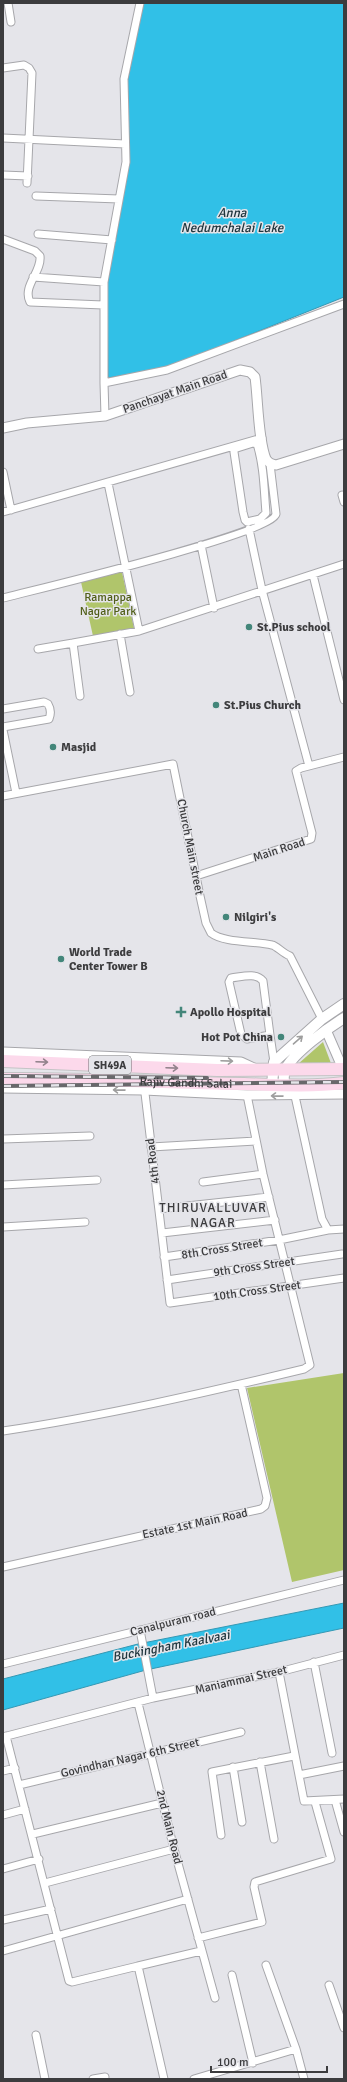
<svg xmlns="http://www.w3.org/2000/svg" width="347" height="2082" viewBox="0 0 347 2082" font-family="Signika,sans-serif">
<rect width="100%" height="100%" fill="#e5e5ea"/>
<path fill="#b0c56b" d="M122,572L134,628L93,636L81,582Z
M323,1042L332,1066L298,1064Z
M344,1373V1570L292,1582L247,1388Z"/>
<path fill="#31c0e7" stroke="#3498b4" d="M143,3H344V297L229,343L220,349L159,369L108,378L107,284L129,162L127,83Z
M344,1603V1628L146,1670L3,1710V1679L138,1644Z"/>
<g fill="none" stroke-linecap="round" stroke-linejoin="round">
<defs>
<path id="minor" d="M8,3L11,22
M140,3L124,79L126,162L104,282V383L167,370L344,304
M3,68L24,65L29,68L32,73L27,183
M3,138L125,144
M3,175L28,176
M36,196L119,199
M38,234L112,240
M3,239L35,251L40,256C42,272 22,286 30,302L103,305
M33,277L104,282
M104,383L105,416
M253,443L257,444C264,466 264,490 266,513L260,519L247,522L245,520L243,512L234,452V449Z
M3,472L11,510
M108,483L139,631
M342,495L344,502
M3,512L262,438
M249,529L262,590L309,766
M201,545L214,608
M313,575L344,700
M3,598C34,590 273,533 276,514L270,464
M120,634L130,692
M73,643L139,631L344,564
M38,649L73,643L80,696
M3,709L44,702L48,704C51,709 51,714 49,719L3,727
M3,730L16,793
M3,796L173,764L200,896L206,923L211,933C224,943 255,941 272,945C277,946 282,953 290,956L322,1019
M196,876L311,839L312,833L296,771L301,768L344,757
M270,1035L247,1039L241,1034L229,982L231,978C241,977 256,972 263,981L270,1035L274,1062
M144,1085L170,1303L344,1278
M295,1096L322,1219L328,1230L344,1229
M3,1139L90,1136
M151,1147L256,1141
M203,1182L263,1174
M3,1185L97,1180
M159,1209L269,1197
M3,1227L85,1222
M162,1233L275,1220
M164,1257L279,1240L328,1230
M167,1280L342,1254
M3,1431C104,1416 204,1393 304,1369L310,1365L263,1174L247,1095
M3,1567L261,1509L265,1506L267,1498L241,1384
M140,1630L153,1698
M314,1662L332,1753
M3,1664L344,1580
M279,1672L304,1801L344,1799
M138,1703L174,1849L215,1998
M6,1736L69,1981L72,1982L138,1966
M3,1737L153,1698L279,1672L344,1655
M260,1762L274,1839
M233,1767L242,1822
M3,1771L15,1768
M299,1775L344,1766
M19,1785L241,1732
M335,1800L344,1832
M3,1815L25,1809
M33,1834L162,1803
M221,1835L212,1772L294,1756
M3,1869L39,1859
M45,1883L174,1849
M3,1920L51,1909
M198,1938L262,1922L254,1887L255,1882L331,1859L315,1802
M3,1951L188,1899
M266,1965L296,2049L304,2079
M232,1975L253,2063
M329,1985L344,2028
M36,2035L45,2079
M93,2079L105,2077
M164,2079L138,1966L201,1951
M194,2079L296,2049"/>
<path id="tertiary" d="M3,428L27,423L105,416L240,370L250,372L255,377C258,398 258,440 266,459C269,464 272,464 276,465L344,444
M326,1030L343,1069
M3,1052L241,1062L256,1069
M3,1088L144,1090L247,1095L344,1094"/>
<path id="secondary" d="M272,1085L274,1062L322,1019L344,1004
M284,1085C284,1080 283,1074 285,1070C293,1053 328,1028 344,1018"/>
<g id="primary">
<path d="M3,1061L217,1070L344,1069"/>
<path id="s1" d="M3,1079C83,1078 163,1083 244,1084C277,1085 310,1087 344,1083"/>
</g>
</defs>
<use href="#minor" stroke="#a7a7ab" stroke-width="9"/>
<use href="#tertiary" stroke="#a7a7ab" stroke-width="11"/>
<use href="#secondary" stroke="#a7a7ab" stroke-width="12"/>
<use href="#primary" stroke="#c4c4c5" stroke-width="14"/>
<use href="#minor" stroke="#fff" stroke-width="7"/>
<use href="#tertiary" stroke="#fff" stroke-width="9"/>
<use href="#secondary" stroke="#fff" stroke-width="10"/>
<use href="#primary" stroke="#fcd9eb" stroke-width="12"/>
<defs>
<path id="rail" d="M3,1076L207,1078
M3,1086L344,1082"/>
</defs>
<use href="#rail" stroke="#68686b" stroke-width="4"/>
<use href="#rail" stroke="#e5e5ea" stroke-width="2.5" stroke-dasharray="8" stroke-linecap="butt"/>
</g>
<defs><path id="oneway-shaft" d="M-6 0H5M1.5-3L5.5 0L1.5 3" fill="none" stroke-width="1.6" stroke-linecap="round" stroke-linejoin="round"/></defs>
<g stroke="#9e9e9e">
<use href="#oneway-shaft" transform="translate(298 1040) rotate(-41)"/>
<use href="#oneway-shaft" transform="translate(227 1061) rotate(2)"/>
<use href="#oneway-shaft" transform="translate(119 1090) rotate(-179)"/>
<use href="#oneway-shaft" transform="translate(277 1096) rotate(-179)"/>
</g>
<g stroke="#92838c">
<use href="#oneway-shaft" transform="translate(42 1062) rotate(2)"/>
<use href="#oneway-shaft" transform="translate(172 1068) rotate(2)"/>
</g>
<g fill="#43867a" stroke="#e5e5ea" stroke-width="1.5">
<circle cx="249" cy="627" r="4"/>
<circle cx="216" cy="705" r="4"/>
<circle cx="53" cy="747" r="4"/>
<circle cx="226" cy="917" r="4"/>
<circle cx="61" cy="959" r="4"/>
<path d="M179 1006h4v4h4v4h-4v4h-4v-4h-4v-4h4z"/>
<circle cx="281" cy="1037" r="4"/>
</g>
<g text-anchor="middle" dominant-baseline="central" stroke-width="3" stroke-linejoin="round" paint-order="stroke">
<rect fill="#e5e5ea" stroke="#6f6f72" stroke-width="1" x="89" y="1056" width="42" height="18" rx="3"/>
<g font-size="11" font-weight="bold" fill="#3c3c3e">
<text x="110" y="1065">SH49A</text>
</g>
<g font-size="12" fill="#3c3c3e" stroke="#e5e5ea">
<text transform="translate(175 392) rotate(-19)">Panchayat Main Road</text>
<text transform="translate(190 847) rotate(79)">Church Main street</text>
<text transform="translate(279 850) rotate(-18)">Main Road</text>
<text stroke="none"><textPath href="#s1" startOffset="183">Rajiv Gandhi Salai</textPath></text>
<text transform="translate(153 1161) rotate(-97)">4th Road</text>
<text transform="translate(222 1249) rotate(-9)">8th Cross Street</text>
<text transform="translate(254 1267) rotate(-8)">9th Cross Street</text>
<text transform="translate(257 1291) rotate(-8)">10th Cross Street</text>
<text transform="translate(195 1524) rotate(-12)">Estate 1st Main Road</text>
<text transform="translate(173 1622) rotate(-14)">Canalpuram road</text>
<text transform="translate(241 1680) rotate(-13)">Maniammai Street</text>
<text transform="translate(130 1758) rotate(-13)">Govindhan Nagar 6th Street</text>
<text transform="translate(169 1827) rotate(76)">2nd Main Road</text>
</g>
<g font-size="12" fill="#515f19" stroke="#e5e5ea">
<text x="108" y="597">Ramappa<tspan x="108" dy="14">Nagar Park</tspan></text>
</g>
<g font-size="12" font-weight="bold" fill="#3c3c3e" stroke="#e5e5ea" text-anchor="start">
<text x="257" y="627">St.Pius school</text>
<text x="224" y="705">St.Pius Church</text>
<text x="61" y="747">Masjid</text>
<text x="234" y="917">Nilgiri's</text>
<text x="69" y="952">World Trade<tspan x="69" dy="14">Center Tower B</tspan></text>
<text x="190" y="1012">Apollo Hospital</text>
<text x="273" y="1037" text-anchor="end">Hot Pot China</text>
</g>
<g font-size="13" font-style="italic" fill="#20363e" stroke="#e5e5ea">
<text x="232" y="213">Anna<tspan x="232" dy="15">Nedumchalai Lake</tspan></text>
<text transform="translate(171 1646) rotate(-11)">Buckingham Kaalvaai</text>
</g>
<g font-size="13" letter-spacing="1" fill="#3c3c3e" stroke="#e5e5ea">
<text x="213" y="1208">THIRUVALLUVAR<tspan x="213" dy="15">NAGAR</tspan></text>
</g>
</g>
<rect width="347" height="2082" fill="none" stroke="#3c3c3e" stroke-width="8"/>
<path d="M211 2066v6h116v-6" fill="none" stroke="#3c3c3e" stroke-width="2"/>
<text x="217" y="2066" font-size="12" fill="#3c3c3e" stroke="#e5e5ea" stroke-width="3" paint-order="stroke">100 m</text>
</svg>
